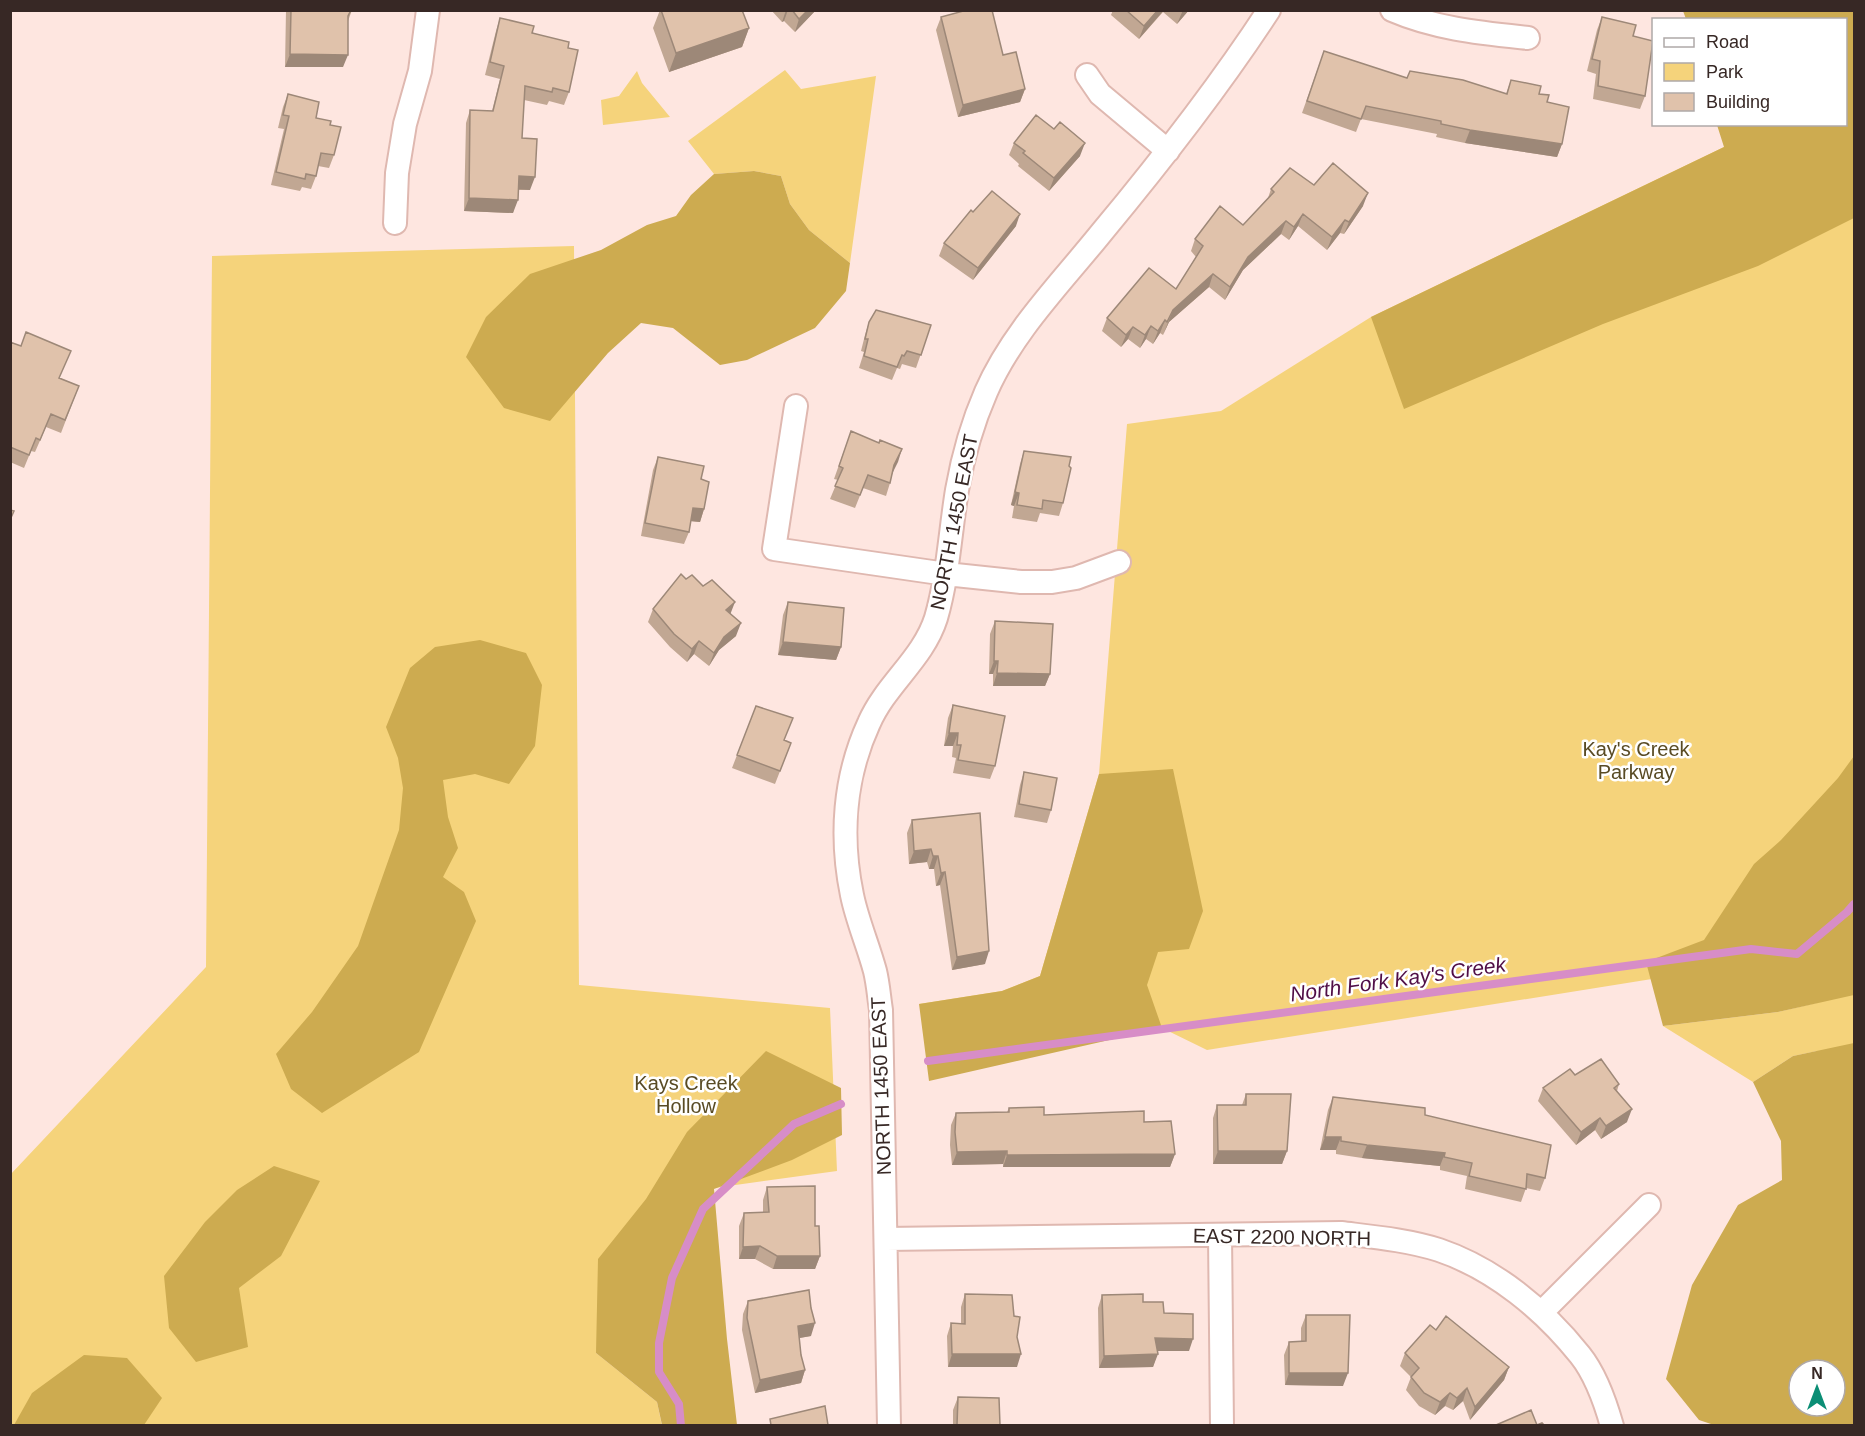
<svg xmlns="http://www.w3.org/2000/svg" width="1865" height="1436" viewBox="0 0 1865 1436" font-family="Helvetica,sans-serif">
<rect width="100%" height="100%" fill="#fee6e0"/>
<path fill="#f5d37b" d="M785,70L801,89L876,76L850,263L809,230L790,204L781,176L754,171L714,174L688,141Z
M637,71L642,83L670,117L603,125L601,100L619,96Z
M1724,147L1854,218V1425L1835,1406V1370L1817,1051L1793,1056L1753,1082L1663,1026L1778,1012L1816,1003L1733,966L1207,1050L1162,1028L919,1004L1002,991L1040,976L1099,774L1127,424L1221,411L1371,317Z
M574,246L579,985L830,1008L837,1171L714,1188L596,1353L657,1402L662,1426L11,1425L10,1175L206,967L212,256Z"/>
<path fill="#cdab50" fill-rule="evenodd" d="M1683,11H1854V218L1758,266L1603,324L1404,409L1371,317L1724,147L1717,125L1846,124V20L1686,19Z
M754,171L781,176L790,204L809,230L850,263L846,291L815,328L747,360L720,365L673,328L641,323L608,353L550,421L504,408L466,357L486,317L530,274L601,250L647,225L676,216L691,195L714,174Z
M480,640L526,653L542,685L535,746L509,784L475,774L443,780L448,817L458,848L443,877L464,892L476,921L419,1052L322,1113L291,1089L276,1054L312,1012L358,946L399,830L403,788L398,758L386,727L410,668L435,647Z
M1854,756V995L1778,1012L1663,1026L1646,962L1704,940L1754,864L1781,840L1838,778Z
M1173,769L1203,911L1189,949L1158,952L1147,985L1162,1028L929,1081L919,1004L1002,991L1040,976L1099,774Z
M1854,1043V1425L1717,1426L1699,1420L1666,1379L1692,1285L1738,1205L1782,1180L1781,1141L1753,1082L1793,1056ZM1799,1370H1835V1406H1799Z
M766,1051L841,1088L842,1135L792,1160L714,1189L727,1339L737,1425H662L657,1402L596,1353L598,1259L646,1199L687,1132Z
M274,1166L320,1181L281,1256L239,1288L248,1347L196,1362L169,1328L164,1276L205,1222L237,1190Z
M84,1355L127,1358L162,1398L144,1425H14L32,1393Z"/>
<g fill="none" stroke-linecap="round" stroke-linejoin="round">
<path stroke="#d78dc7" stroke-width="8" d="M928,1061L1751,949L1797,954L1847,912L1854,904
M681,1426L679,1404L659,1372V1343L672,1278L703,1209L794,1124L841,1104"/>
<defs>
<path id="street" d="M1392,10C1436,29 1481,33 1528,38
M1087,75L1100,94L1168,151
M395,223L397,173L405,124L420,71L428,10
M796,406L774,549L946,574L1021,582H1052L1076,578L1119,562
M1220,1235L1222,1426
M886,1239L1341,1233C1374,1237 1408,1240 1439,1250C1495,1269 1544,1310 1580,1355C1596,1375 1605,1401 1612,1426
M1541,1313L1649,1205
M889,1426L881,1010C879,997 878,983 875,971C868,945 857,920 852,895C840,837 844,777 869,723C886,684 923,659 936,618C948,577 950,533 957,490C963,456 972,424 986,392C1012,332 1061,283 1102,232C1161,161 1218,88 1269,10"/>
</defs>
<use href="#street" stroke="#dfb8b0" stroke-width="26"/>
<use href="#street" stroke="#fff" stroke-width="22"/>
</g>
<path fill="#c1a793" d="M286,10H352L348,21L343,67H285Z
M660,10H742L749,28L742,47L669,72L653,28Z
M771,10H816L795,32L784,21L782,22Z
M1113,10H1189L1177,24L1163,12L1139,39L1111,15Z
M941,17L1003,55L1025,89L1020,102L958,117L936,30Z
M1602,17L1645,96L1640,109L1593,99L1596,74L1587,71L1597,30Z
M500,18L568,48L569,92L564,105L549,101L547,105L524,100L522,138L530,190H518L513,213L464,211L466,123L470,110L492,111L500,79L485,75L496,31Z
M1324,51L1407,78L1506,94L1511,80L1539,94L1562,144L1557,157L1465,143L1436,137L1437,134L1361,119L1356,132L1302,113Z
M288,94L316,118L330,125L334,155L329,168L318,166L316,176L311,189L302,187L300,191L271,185L284,129L278,128L283,107Z
M1014,143L1080,156L1049,191L1018,166L1019,164L1009,155Z
M1314,185L1363,206L1344,234L1340,233L1327,250L1298,226L1289,240L1281,234L1243,270L1225,300L1209,287L1169,322L1163,335L1160,333L1153,344L1146,339L1140,348L1128,339L1121,347L1102,331L1107,318L1176,289L1196,257L1191,251L1195,239L1243,225L1268,198L1271,189Z
M973,212L1016,226L973,280L939,256L944,243Z
M869,322L931,325L916,368L902,364L900,369L897,368L892,380L859,368L864,352L861,351L865,335Z
M10,342L60,378L79,386L61,433L46,427L35,452L31,451L24,468L10,462Z
M851,431L879,443L902,449L893,471L890,483L886,496L863,488L855,508L830,499L838,480L834,479Z
M1024,451L1069,466L1063,503L1059,516L1040,513L1037,522L1012,518L1014,506L1011,505L1020,464Z
M658,457L701,479L704,509L700,522L691,521L689,532L684,544L641,536L653,470Z
M686,579L703,586L731,614L736,636L719,650L709,666L694,654L687,662L670,647L648,622L653,609Z
M788,602L841,647L836,660L778,655L783,615Z
M995,621L1050,674L1045,686H993V674H989L990,634Z
M953,705L995,766L990,779L953,773L956,758L952,757L953,746H944L948,718Z
M756,706L784,740L791,743L775,784L732,768Z
M1024,772L1051,810L1047,823L1014,817L1020,785Z
M980,813L985,964L952,970L940,885L936,886L934,869H929L927,862L909,864L907,833L912,820Z
M1575,1075L1619,1084L1617,1091L1627,1122L1601,1139L1595,1130L1576,1145L1538,1101L1543,1088Z
M1246,1094L1287,1151L1282,1164H1213V1118L1217,1105H1242Z
M1333,1097L1425,1115L1545,1178L1540,1191L1526,1188L1521,1202L1465,1189L1467,1176L1440,1170V1166L1362,1158L1336,1154V1150H1320L1328,1110Z
M1009,1108L1044,1115L1144,1122L1175,1154L1170,1167H1003V1164L952,1165L950,1145L951,1125L956,1113L1007,1112Z
M767,1187L815,1226L820,1256L815,1269H773L755,1259H739V1226L744,1213L763,1212V1200Z
M965,1294L1014,1316L1017,1337V1367H948L947,1336L951,1323L961,1324V1307Z
M1102,1295L1143,1302L1164,1313L1189,1351H1158L1153,1367L1099,1368L1098,1308Z
M748,1301L811,1336L799,1338L801,1355L805,1370L801,1383L755,1393L742,1330L743,1314Z
M1306,1315L1343,1386L1285,1385L1284,1355L1289,1342L1301,1341V1328Z
M1436,1330L1509,1367L1504,1380L1470,1420L1463,1401L1453,1410L1445,1406L1435,1415L1419,1406L1406,1390L1411,1377L1400,1366L1405,1353Z
M958,1397L1000,1425H953V1410Z"/>
<path fill="#9d8878" d="M786,10H788L784,21L782,22Z
M808,10H816L795,32L799,19Z
M1158,10H1164L1139,39L1144,26Z
M1183,10H1189L1177,24Z
M749,28L742,47L669,72L676,53Z
M290,54L348,55L343,67H285Z
M1025,89L1020,102L958,117L963,105Z
M1470,130L1562,144L1557,157L1465,143Z
M1085,143L1080,156L1049,191L1054,178Z
M519,176L535,177L530,190L514,189Z
M1368,193L1363,206L1344,234L1349,222Z
M469,198L518,200L513,213L464,211Z
M1020,214L1016,226L973,280L978,268Z
M1303,214L1298,226L1289,240L1294,227Z
M1345,220L1340,233L1327,250L1332,237Z
M1286,221L1281,234L1243,270L1225,300L1230,287L1248,257Z
M1213,274L1209,287L1169,322L1163,335L1173,310Z
M1165,320L1160,333L1153,344L1158,331Z
M1151,326L1146,339L1140,348L1145,335Z
M1133,327L1128,339L1121,347L1126,335Z
M902,449L898,462L890,478L894,465Z
M1015,492L1019,493L1014,506L1011,505Z
M693,508L704,509L700,522L689,521Z
M735,602L730,615L726,610Z
M741,623L736,636L719,650L709,666L714,653L724,637Z
M699,641L694,654L687,662L692,649Z
M783,642L841,647L836,660L778,655Z
M994,661H998L993,674H989Z
M997,673L1050,674L1045,686H993Z
M949,733H958L953,746H944Z
M931,849L927,862L909,864L914,851Z
M933,856H938L934,869H929Z
M945,872L940,885L936,886L941,873Z
M989,951L985,964L952,970L957,957Z
M1632,1109L1627,1122L1601,1139L1606,1126Z
M1600,1118L1595,1130L1576,1145L1581,1132Z
M1325,1137H1341L1336,1150H1320Z
M1367,1145L1445,1153L1440,1166L1362,1158Z
M1007,1151L1003,1164L952,1165L957,1152Z
M1218,1151H1287L1282,1164H1213Z
M1175,1154L1170,1167H1003L1007,1155Z
M760,1246L755,1259H739L743,1247Z
M777,1256H820L815,1269H773Z
M815,1323L811,1336L794,1339L798,1326Z
M1155,1338L1193,1339L1189,1351H1151Z
M952,1354H1021L1017,1367H948Z
M1158,1354L1153,1367L1099,1368L1104,1356Z
M1509,1367L1504,1380L1470,1420L1475,1407Z
M805,1370L801,1383L755,1393L760,1380Z
M1289,1373H1348L1343,1386L1285,1385Z
M1467,1388L1463,1401L1453,1410L1457,1398Z
M1450,1393L1445,1406L1435,1415L1440,1402Z"/>
<path fill="#e0c2ab" stroke="#9d8878" stroke-width="1.5" d="M291,10H351L348,16V55L290,54Z
M661,10H742L749,28L676,53Z
M792,10H808L799,19Z
M967,10H992L1003,55L1016,52L1025,89L963,105L941,17Z
M1126,10H1158L1144,26Z
M1602,17L1636,25L1633,36L1653,41L1645,96L1598,86L1600,61L1592,59Z
M500,18L534,26L532,33L569,42L568,48L578,50L569,92L553,88L552,92L525,86L522,138L537,139L535,177L519,176L518,200L469,198L470,110L493,111L504,66L490,62Z
M1324,51L1407,78L1410,71L1463,80L1507,94L1511,80L1541,86L1539,94L1549,95L1547,102L1569,107L1562,144L1470,130L1441,124V121L1366,106L1361,119L1307,101Z
M288,94L319,102L316,118L331,121L330,125L341,127L334,155L321,153L316,176L306,174L305,179L276,172L289,116L283,115Z
M1036,115L1054,129L1060,122L1085,143L1054,178L1023,153L1025,151L1014,143Z
M1333,163L1368,193L1349,222L1345,220L1332,237L1303,214L1294,227L1286,221L1248,257L1230,287L1213,274L1173,310L1167,322L1165,320L1158,331L1151,326L1145,335L1133,327L1126,335L1107,318L1149,268L1176,289L1203,246L1195,239L1220,206L1243,225L1274,192L1271,189L1290,168L1314,185Z
M992,191L1020,214L978,268L944,243L971,210L973,212Z
M876,310L931,325L921,355L907,351L904,356L902,355L897,367L864,356L868,339H865L869,322Z
M26,332L71,351L59,378L79,386L65,420L51,414L40,440L36,438L29,455L10,447V342L21,346Z
M851,431L879,443L880,440L902,449L894,465L890,483L868,475L860,495L835,486L843,468L839,466Z
M1024,451L1071,457L1069,466L1071,468L1063,503L1043,500L1042,509L1017,505L1019,493L1015,492Z
M658,457L704,466L701,479L709,482L704,509L693,508L689,532L645,523Z
M10,510L14,511L10,520Z
M681,574L686,579L692,575L703,586L712,580L735,602L726,610L741,623L724,637L714,653L699,641L692,649L674,634L653,609Z
M788,602L844,608L841,647L783,642Z
M995,621L1053,624L1050,674L997,673L998,661H994Z
M953,705L1005,716L995,766L958,760L961,745H957L958,733H949Z
M756,706L793,718L784,740L791,743L780,771L737,755Z
M1024,772L1057,778L1051,810L1019,804Z
M980,813L989,951L957,957L945,872L941,873L938,856H933L931,849L914,851L912,820Z
M1601,1059L1619,1084L1614,1088L1632,1109L1606,1126L1600,1118L1581,1132L1543,1088L1570,1069L1575,1075Z
M1246,1094H1291L1287,1151H1218L1217,1105H1246Z
M1333,1097L1425,1108V1115L1551,1145L1545,1178L1527,1174L1526,1189L1469,1176L1472,1163L1444,1157L1445,1153L1367,1145L1341,1141V1137H1325Z
M1044,1107V1115L1144,1111V1122L1171,1121L1175,1154L1007,1155V1151L957,1152L955,1132L956,1113L1009,1112V1108Z
M815,1186V1226H819L820,1256H777L760,1246L743,1247L744,1213L769,1212L767,1187Z
M809,1290L811,1308L815,1323L798,1326L801,1355L805,1370L760,1380L747,1318L748,1301Z
M965,1294L1012,1295L1014,1316L1020,1317L1017,1337L1021,1354H952L951,1323L965,1324Z
M1143,1294V1302H1163L1164,1313L1193,1314V1339L1155,1338L1158,1354L1104,1356L1102,1295Z
M1306,1315H1350L1348,1373H1289V1342L1306,1341Z
M1446,1316L1509,1367L1475,1407L1467,1388L1457,1398L1450,1393L1440,1402L1424,1393L1411,1377L1419,1368L1405,1353L1430,1325L1436,1330Z
M958,1397L999,1398L1000,1425H957Z
M825,1406L828,1425H771L770,1419Z
M1531,1410L1537,1425L1542,1423L1544,1425H1496Z"/>
<g text-anchor="middle" dominant-baseline="central" stroke-width="5" stroke-linejoin="round" paint-order="stroke">
<g font-size="20" fill="#372825" stroke="#fff">
<text transform="translate(954 522) rotate(-79)">NORTH 1450 EAST</text>
<text transform="translate(881 1086) rotate(-92)">NORTH 1450 EAST</text>
<text transform="translate(1282 1237) rotate(1)">EAST 2200 NORTH</text>
</g>
<g font-size="20" fill="#594b24" stroke="#fff">
<text x="1636" y="749">Kay's Creek<tspan x="1636" dy="23">Parkway</tspan></text>
<text x="686" y="1083">Kays Creek<tspan x="686" dy="23">Hollow</tspan></text>
</g>
<g font-size="21" font-style="italic" fill="#500e46" stroke="#fff">
<text transform="translate(1398 979) rotate(-8)">North Fork Kay's Creek</text>
</g>
</g>
<rect width="1865" height="1436" fill="none" stroke="#372825" stroke-width="24"/>
<rect x="1652" y="18" width="195" height="108" fill="#ffffff" stroke="#afa9a8" stroke-width="1.5"/>
<rect x="1664" y="38" width="30" height="9" fill="#ffffff" stroke="#afa9a8" stroke-width="1.5"/>
<text x="1706" y="48" font-size="18" fill="#372825">Road</text>
<rect x="1664" y="63" width="30" height="18" fill="#f5d37b" stroke="#afa9a8" stroke-width="1.5"/>
<text x="1706" y="78" font-size="18" fill="#372825">Park</text>
<rect x="1664" y="93" width="30" height="18" fill="#e0c2ab" stroke="#afa9a8" stroke-width="1.5"/>
<text x="1706" y="108" font-size="18" fill="#372825">Building</text>
<g transform="translate(1817 1388)"><circle r="28" fill="#ffffff" stroke="#afa9a8" stroke-width="1.5"/>
<path d="M0-4.5L10 22L0 15L-10 22Z" fill="#0b8e75"/>
<text y="-9" font-size="16" font-weight="bold" text-anchor="middle" fill="#372825">N</text>
</g>
</svg>
